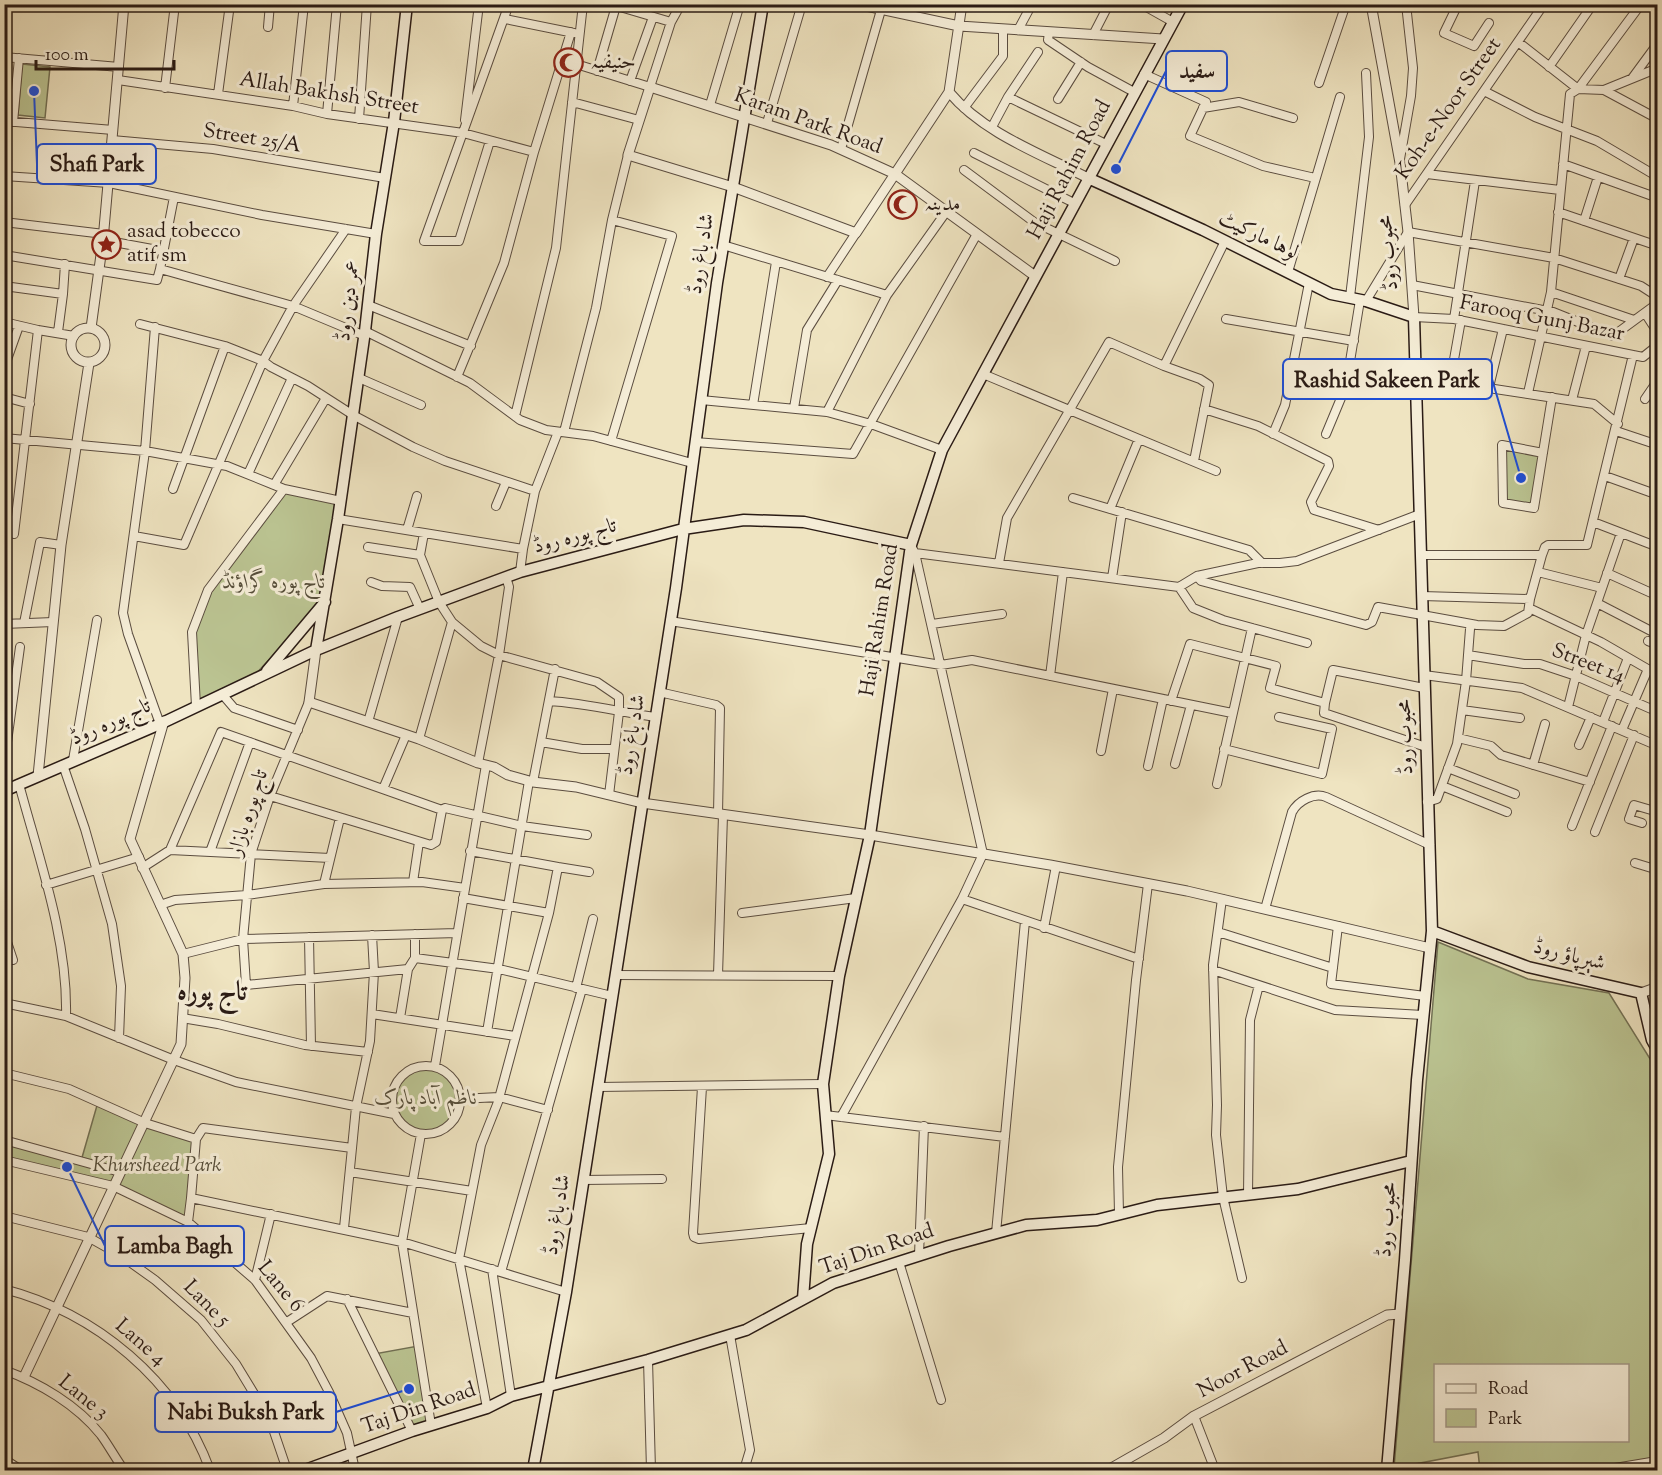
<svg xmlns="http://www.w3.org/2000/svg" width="1662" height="1475" viewBox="0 0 1662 1475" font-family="'Sorts Mill Goudy',Amiri,serif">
<rect width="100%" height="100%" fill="#efe4c1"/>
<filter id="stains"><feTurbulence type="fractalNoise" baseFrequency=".00333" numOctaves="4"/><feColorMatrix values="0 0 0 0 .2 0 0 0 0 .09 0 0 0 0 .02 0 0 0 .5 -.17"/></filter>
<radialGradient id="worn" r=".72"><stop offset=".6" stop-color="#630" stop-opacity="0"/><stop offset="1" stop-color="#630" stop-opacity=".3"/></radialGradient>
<path fill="#bbc492" stroke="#727054" stroke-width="1.5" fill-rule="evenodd" d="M22,64L50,67L45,118L18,115Z
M1502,445L1543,453L1534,508L1503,503Z
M284,489L341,501L324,601L250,680L196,706L192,632L208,590Z
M1438,942L1528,979L1609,993L1657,1070V1470V1462L1603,1470H1480L1478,1452L1394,1468ZM1436,1366H1628V1440H1436Z
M392 1100a34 34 0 1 1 68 0a34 34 0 1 1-68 0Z
M98,1102L196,1139L188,1222L113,1186L5,1160L4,1141L81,1161Z
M418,1346L431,1425L412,1431L374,1354Z"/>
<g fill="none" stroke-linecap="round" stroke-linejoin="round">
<defs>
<path id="minor" d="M104,4L124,6
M610,4L671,22
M1141,4L1173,22
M1458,4L1444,33L1474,46L1489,23
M1504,4H1506
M505,19L574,33
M268,27L270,4
M1018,30L1032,4
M1049,32L1048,40L1088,67L1134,92
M1093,35L1109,4
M1518,42L1578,89L1604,90L1658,119
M4,57L119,67
M576,64L650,87L671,22L681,4
M1549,67L1593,4
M597,71L616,6
M1144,74L1206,102L1190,136L1263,166L1315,178
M1633,77L1658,43
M118,80L293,106L327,114L463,133L534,152
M630,81L653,17
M1319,83L1346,4
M165,88L175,4
M1604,90L1658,68
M1484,91L1535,117L1597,141L1658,177
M218,94L230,4
M1008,97L1038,52
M1058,99L1081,62
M572,102L639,120
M710,105L740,4
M293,106L304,4
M964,108L1003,56V29
M1203,108L1239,102L1293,118
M327,114L337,4
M359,119L367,4
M465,120L479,4
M4,121L113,130
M13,122L19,58
M767,123L802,4
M992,127L1008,97L1106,144
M112,140L213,149L385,178
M490,141L459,241H424L509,4
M841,149L881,10
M974,153L1074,203
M1400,159L1411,96L1413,68L1406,4
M1563,164L1658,198
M964,170L1034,222L1115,261
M1427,174L1560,190
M4,176L109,183L262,215L376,234
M1405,205L1544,4
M1558,212L1658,246
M1584,221L1598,177
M4,222L104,234
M103,240L163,251
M723,245L887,295
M4,255L157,280L160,269L293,306L365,336
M160,269L174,197
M1288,272L1340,97
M827,277L856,233
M1619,279L1634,238
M1412,285L1553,312L1613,336L1658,303
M4,286L63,294
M1551,292L1634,320
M1350,297L1369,137L1366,73
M1366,301L1408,232L1554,258L1641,286L1658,297
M368,305L471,346
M1645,313L1658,333
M1414,317L1454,319L1643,357L1658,345
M1226,319L1354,341
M1454,319L1475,181
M4,322L38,330L74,336
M140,324L225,346L263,361L271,367L308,386L353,415L413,447L445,461L535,491
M155,327L145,451L123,613L128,634L160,724
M365,331L470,383L520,420L546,430L593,436L692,463
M58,332L63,294L65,264
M1164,366L1225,241
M4,368L19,326
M983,374L1216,471
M457,377L504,263L534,152L571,32
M1416,377L1594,404L1618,424
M359,378L421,405
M1450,382L1461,320
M1489,387L1503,329
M1528,393L1551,292L1570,94L1578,89L1641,4
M4,397L30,404
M1645,399L1658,380
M701,400L827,412L871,424L942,450
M1572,400L1586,346
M753,405L776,262
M794,408L807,330L838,280
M1204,409L1258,426L1328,461L1329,466L1311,502L1314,510L1379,530
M827,412L887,295L946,212
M515,416L556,248L583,4
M1616,431L1658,445
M564,432L596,308L612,220L628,155
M1273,434L1285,405L1309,283
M1326,434L1346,386L1360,300
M4,438L145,451L227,466L284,489L341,501
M611,441L672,236L612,220
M695,442L853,454L977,234
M1543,453L1502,445L1503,503L1534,508L1552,397
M248,474L292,378
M1605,476L1658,495
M274,485L326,398
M173,489L225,346
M1073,498L1249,550L1262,563
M496,506L506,482
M1110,509L1139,439
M338,519L523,549L535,491L558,432
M1593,522L1658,547
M407,530L417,496
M424,533L420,555L439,602L452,622L481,646L499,655L597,682L619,697V712L609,795
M14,534L38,330
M134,536L184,545L263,361L293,306L346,229
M368,547L420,555
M915,553L1179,587L1197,576L1258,563H1280L1297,561L1420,514
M1421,555H1542L1545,547L1548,545H1587L1633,355
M999,563L1007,518L1109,342L1164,366L1200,379L1209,385L1194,461
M520,572L523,549
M1538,572L1602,588
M1607,573L1658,596
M1197,576L1201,581L1366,625L1372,622L1378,607L1477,625L1504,626L1528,613L1530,599
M1112,578L1122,512
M371,582L382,586L410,587L420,609
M1179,587L1193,608L1223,620L1307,643
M1422,596L1530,599L1542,555
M1597,603L1653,632
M1529,608L1601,642L1658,675
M670,621L941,665L972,660L1232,713
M24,623L40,542L61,545
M4,624L53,622
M932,624L1002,614
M1648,641L1658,645
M1468,655L1524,664H1540L1576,676L1658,712
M1424,675L1522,688L1658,746
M1050,676L1063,572
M659,692L716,705L720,708L718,814
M222,694L234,708L298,730
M549,701C585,703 620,712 655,717
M1171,701L1190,644L1276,666L1270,688L1325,703L1324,713L1426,747
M309,702L270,796L251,854L243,939L246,985L408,969
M1325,703L1333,670L1424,688
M196,706L192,632L208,590L284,489
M1568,707L1586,635L1621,533
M1462,710L1520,718
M368,722L398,617
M1603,722L1628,658
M1622,730L1648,669
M1458,738L1491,746L1501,755L1590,782
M419,739L452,622
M541,742L582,749H614
M1579,745L1591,717
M1224,749L1322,774L1332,729L1279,717
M1101,751L1113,689
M73,760L97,620
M478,763L499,655L509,587L506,577
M4,764L20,647
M1175,764L1191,705
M63,765L85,829L112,924L121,986L119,1038
M1533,765L1545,724
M1148,766L1163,699
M1448,768L1515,794
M533,782L555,669
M19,784C39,859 68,939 66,1016
M1217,784L1252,628
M1442,786L1507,812
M383,789L406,735
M270,796L431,845L436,842L442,810L445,808L522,826L587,835
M1427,802L1437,799L1457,744L1466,681L1470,629
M1642,823L1629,819L1634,805L1658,812
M1572,826L1612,726
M1595,832L1634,735
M170,850L330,858
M470,851L558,867L549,913L498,1102L481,1145L459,1259L487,1408
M210,852L250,742
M1635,863L1658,870
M558,867L589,872
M142,868L170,850L221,732L442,810
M413,882L419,842
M324,884L340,818
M46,885L139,857
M463,898L549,913
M962,899L1139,959
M1222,899L1213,965L1217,1105L1216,1135L1223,1197L1242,1278
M160,905L175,900L247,895L324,884L422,882L465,888
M1265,909L1292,812C1298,801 1314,792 1326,797L1430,845
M742,913L856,898
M1338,926L1331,984L1425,996
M1044,928L1056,866
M1218,932L1333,968
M4,933L13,960
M309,937L311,1046
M183,954L243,939L457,933
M415,958L499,969L612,996
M1213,970L1335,1010L1423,1015
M615,975L839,976
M718,975L723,815
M576,988L593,919
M4,1003L66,1016L174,1060L236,1082L394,1114
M372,1014L515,1036
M182,1018L218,1024L305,1045L368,1052
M400,1018L408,969L415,958V934
M487,1032L529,781
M392 1100a34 34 0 1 1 68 0a34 34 0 1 1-68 0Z
M435,1066L486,765
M4,1073L69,1089L145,1123L196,1139L203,1128L352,1148L344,1228
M598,1087L823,1084
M702,1087L693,1233L694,1237L699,1239L811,1228
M460,1099L499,1097L548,1110
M825,1115L1005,1137
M841,1117L962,899L983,854L915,553L911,546
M421,1134L402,1242L431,1425
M4,1140L120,1172
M352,1148L356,1107L370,1041L374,972L372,935
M4,1160L113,1186L188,1222L255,1280L311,1358L329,1392L347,1433L355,1470
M350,1172L472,1191
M583,1180L662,1179
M1248,1195L1250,1020L1259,985
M191,1198L196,1139
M1119,1214L1118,1167L1136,980L1148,884
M4,1216L88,1237L120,1255L155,1280L201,1320L236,1364L270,1420L287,1470
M188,1222L191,1198L402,1242L566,1292
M996,1233L1025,921
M919,1255L924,1126
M899,1262L941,1400
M492,1269L511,1396
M501,1272L582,989
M255,1280L271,1214
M4,1289C96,1313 177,1380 210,1470
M347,1299L412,1431
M287,1322L327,1296L413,1313
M730,1335L750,1450L744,1470
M648,1360L651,1470
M4,1370C40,1383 77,1405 101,1435C109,1446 116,1459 124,1470
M1194,1416L1215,1470
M4,1459L21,1470
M1603,1470L1657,1461"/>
<path id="tertiary" d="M857,4L959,26L1163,39
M962,4L949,92L856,233L733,187L628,155L650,87L831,145L895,174L1035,276
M1371,4L1400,163L1408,232L1414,317
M949,92C983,133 1041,154 1088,178
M71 345a17 17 0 1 1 34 0a17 17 0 1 1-34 0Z
M91,328L103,240L124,4
M316,650L309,702L419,739L478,763L494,767L508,775L533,782L576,787L642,803L870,835L1050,865L1187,891L1430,948
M38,776L61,545L89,363
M1641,993L1658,987
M24,1377L181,1044L185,978L183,954L130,839L164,721
M1108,1470L1164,1438L1194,1416L1387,1315L1400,1314
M1656,1470L1658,1454"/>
<path id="secondary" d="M1088,178L1203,230L1331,294L1366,301L1414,317L1432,931L1417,1080L1405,1260L1387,1470
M316,650L338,519L365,331L376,234L394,122L407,4
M267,671L325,602
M4,791L160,724L316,650L398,617L520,572L683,529L744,520L804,522L911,545
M1432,931L1528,967L1641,993L1652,1040L1658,1051
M803,1299L807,1244L829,1154L823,1084L839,976L870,835L911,545L942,450L1183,4
M305,1470L412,1431L487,1408L511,1396L648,1360L746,1330L833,1283L949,1246L1026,1225L1097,1220L1157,1205L1298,1189L1411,1161
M533,1470L566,1292L606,1037L676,588L717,283L763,4"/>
</defs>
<use href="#minor" stroke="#5b4d40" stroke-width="10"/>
<use href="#tertiary" stroke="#5b4d40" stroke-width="11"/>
<use href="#secondary" stroke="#2a1b15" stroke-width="13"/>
<use href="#minor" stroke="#f5edd7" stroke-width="8"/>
<use href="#tertiary" stroke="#f5edd7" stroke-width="9"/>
<use href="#secondary" stroke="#f5edd7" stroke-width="10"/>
</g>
<defs>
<symbol id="mosque-ring" viewBox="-11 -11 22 22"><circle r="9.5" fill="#f5edd7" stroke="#8f2418" stroke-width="1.5"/><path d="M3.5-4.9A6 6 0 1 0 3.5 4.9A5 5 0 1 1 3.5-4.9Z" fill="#8f2418"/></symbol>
<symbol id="sight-ring" viewBox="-11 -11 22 22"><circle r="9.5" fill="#f5edd7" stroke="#8f2418" stroke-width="1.5"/><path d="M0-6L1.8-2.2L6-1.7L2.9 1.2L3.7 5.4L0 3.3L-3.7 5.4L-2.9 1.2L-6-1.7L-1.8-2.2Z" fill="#8f2418"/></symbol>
</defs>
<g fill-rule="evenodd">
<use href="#mosque-ring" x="552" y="46" width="33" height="33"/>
<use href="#mosque-ring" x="886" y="188" width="33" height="33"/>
<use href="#sight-ring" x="90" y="228" width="33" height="33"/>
</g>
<g text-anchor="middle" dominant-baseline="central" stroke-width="6" stroke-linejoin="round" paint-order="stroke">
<g font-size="21" fill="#2a1b15" stroke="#f5edd7" text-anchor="start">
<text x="590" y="63">حنیفیہ</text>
<text x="924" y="205">مدینہ</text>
<text x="127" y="232">asad tobecco<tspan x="127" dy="24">atif sm</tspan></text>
</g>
<g font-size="21" fill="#2a1b15" stroke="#f5edd7">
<text transform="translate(329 94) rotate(9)">Allah Bakhsh Street</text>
<text transform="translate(1449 109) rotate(-55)">Koh-e-Noor Street</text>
<text transform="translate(808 122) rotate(20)">Karam Park Road</text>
<text transform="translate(252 139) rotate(9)">Street 25/A</text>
<text transform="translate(1070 170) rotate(-62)">Haji Rahim Road</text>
<text transform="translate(1258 236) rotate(26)">لوہا مارکیٹ</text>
<text transform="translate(1389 253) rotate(-95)">محبوب روڈ</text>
<text transform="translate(702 254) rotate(-81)">شاد باغ روڈ</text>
<text transform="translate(349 301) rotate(-83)">عمر دین روڈ</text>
<text transform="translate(1542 319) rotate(11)">Farooq Gunj Bazar</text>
<text transform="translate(575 537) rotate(-15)">تاج پورہ روڈ</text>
<text transform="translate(880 620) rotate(-81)">Haji Rahim Road</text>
<text transform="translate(1588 664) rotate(21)">Street 14</text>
<text transform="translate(111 723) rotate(-24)">تاج پورہ روڈ</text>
<text transform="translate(633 735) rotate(-81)">شاد باغ روڈ</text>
<text transform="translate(1406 737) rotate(-92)">محبوب روڈ</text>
<text transform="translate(249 813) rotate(-72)">تاج پورہ بازار</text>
<text transform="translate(1569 956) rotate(14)">شېرپاؤ روڈ</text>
<text transform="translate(558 1215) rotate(-81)">شاد باغ روڈ</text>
<text transform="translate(1388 1220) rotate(-86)">محبوب روڈ</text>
<text transform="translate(877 1250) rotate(-19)">Taj Din Road</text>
<text transform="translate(280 1287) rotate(50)">Lane 6</text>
<text transform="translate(206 1304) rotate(45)">Lane 5</text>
<text transform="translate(140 1343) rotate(41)">Lane 4</text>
<text transform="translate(1243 1370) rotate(-28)">Noor Road</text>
<text transform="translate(83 1398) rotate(39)">Lane 3</text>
<text transform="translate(419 1409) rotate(-19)">Taj Din Road</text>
</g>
<g font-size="21" font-style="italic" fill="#564e3a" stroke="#f5edd7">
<text x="274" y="583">تاج پورہ گراؤنڈ</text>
<text x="426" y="1099">ناظم آباد پارک</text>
<text x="157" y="1166">Khursheed Park</text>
</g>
<g font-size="27" font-weight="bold" fill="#2a1b15" stroke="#f5edd7">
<text x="212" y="993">تاج پورہ</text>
</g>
</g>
<path fill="none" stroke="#1d4ed8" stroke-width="2" d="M1116 169L1166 71M34 91L37 164M1521 478L1492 379M67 1167L105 1246M409 1389L336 1412"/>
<g fill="#1d4ed8" stroke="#f5edd7" stroke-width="2">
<circle cx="1116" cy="169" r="6"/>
<circle cx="34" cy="91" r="6"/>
<circle cx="1521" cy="478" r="6"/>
<circle cx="67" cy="1167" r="6"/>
<circle cx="409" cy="1389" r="6"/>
</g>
<g fill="#f5edd7" stroke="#1d4ed8" stroke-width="2">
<rect x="1166" y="51" width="61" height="40" rx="6"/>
<rect x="37" y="144" width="119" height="40" rx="6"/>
<rect x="1283" y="359" width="209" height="40" rx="6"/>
<rect x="105" y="1226" width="139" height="40" rx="6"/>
<rect x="155" y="1392" width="181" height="40" rx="6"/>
</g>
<g font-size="22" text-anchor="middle" font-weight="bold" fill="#2a1b15">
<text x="1197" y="78">سفید</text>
<text x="97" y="171">Shafi Park</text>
<text x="1387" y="387">Rashid Sakeen Park</text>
<text x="175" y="1253">Lamba Bagh</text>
<text x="246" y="1419">Nabi Buksh Park</text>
</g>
<rect width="1662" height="1475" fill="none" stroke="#efe4c1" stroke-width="24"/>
<rect x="6" y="6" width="1650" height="1463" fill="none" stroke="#2a1b15" stroke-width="3"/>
<rect x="12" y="12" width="1638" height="1451" fill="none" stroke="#2a1b15" stroke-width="1.5"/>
<rect x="1434" y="1364" width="195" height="78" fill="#f5edd7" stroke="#a49989" stroke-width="1.5"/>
<rect x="1446" y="1384" width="30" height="9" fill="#f5edd7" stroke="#a49989" stroke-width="1.5"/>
<text x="1488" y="1394" font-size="18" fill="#2a1b15">Road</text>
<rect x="1446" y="1409" width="30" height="18" fill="#bbc492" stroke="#a49989" stroke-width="1.5"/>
<text x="1488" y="1424" font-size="18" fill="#2a1b15">Park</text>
<path d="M36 60v9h138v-9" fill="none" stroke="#2a1b15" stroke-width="3"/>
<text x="45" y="60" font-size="18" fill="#2a1b15" stroke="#f5edd7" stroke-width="4.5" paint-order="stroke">100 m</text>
<rect width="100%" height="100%" filter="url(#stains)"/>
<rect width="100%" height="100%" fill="url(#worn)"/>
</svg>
